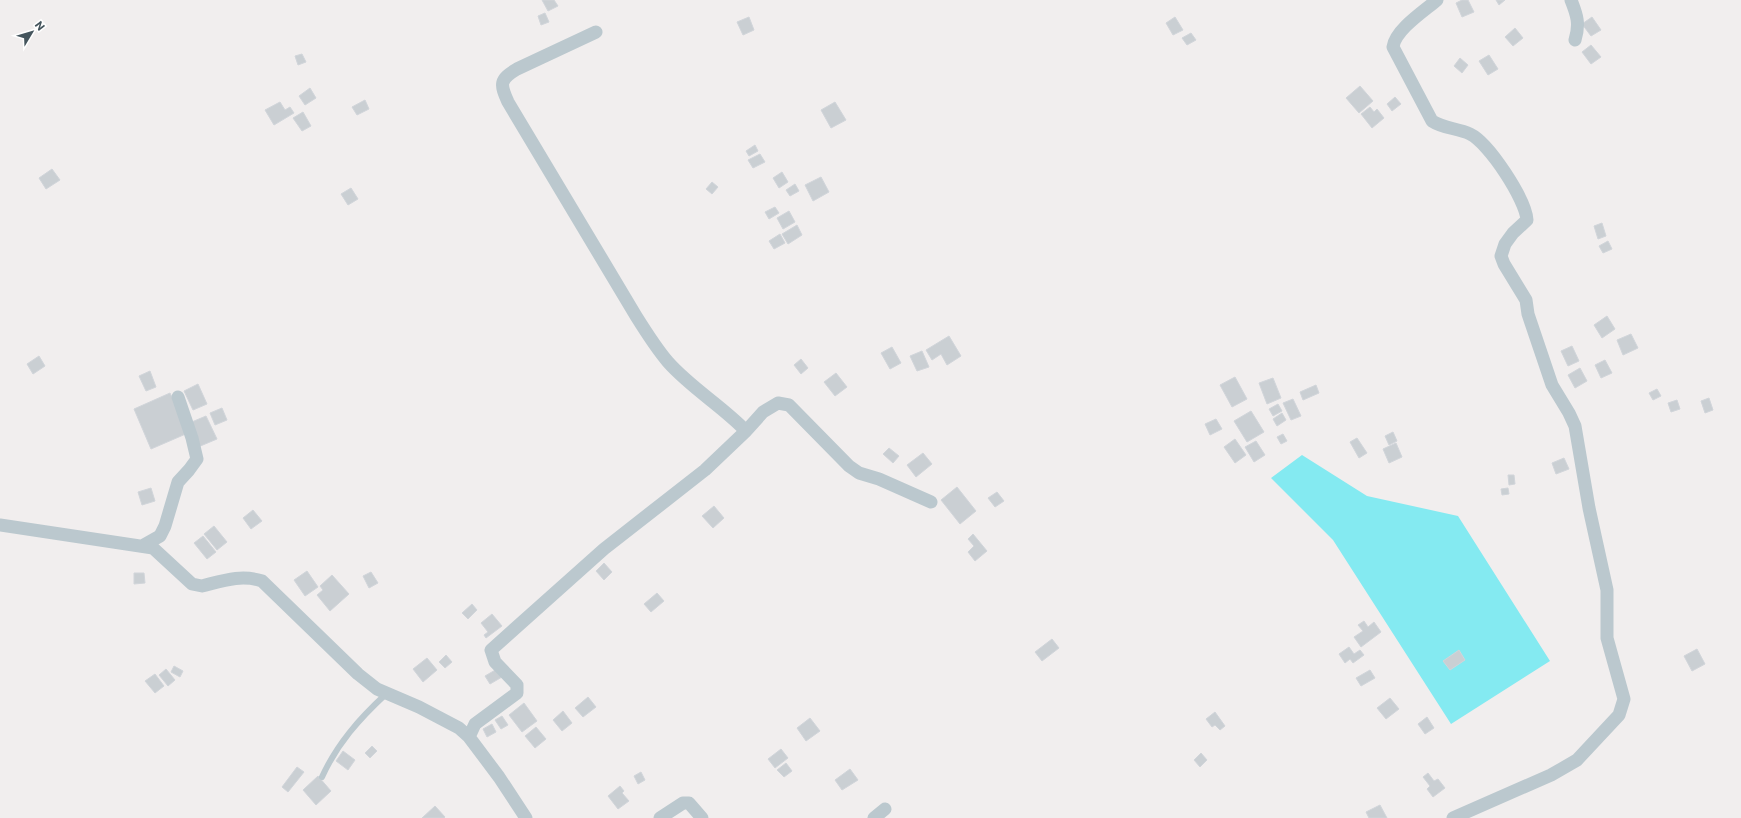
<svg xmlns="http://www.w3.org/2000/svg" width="1741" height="818" viewBox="0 0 1741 818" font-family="Commissioner,sans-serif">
<rect width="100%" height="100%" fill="#f1eeee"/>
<path fill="#84eaf1" d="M1302,455L1367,496L1458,516L1550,661L1451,724L1333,540L1271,478Z"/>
<path fill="#cacfd3" stroke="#d1d5da" d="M542,0H554L558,6L548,11Z
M1462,0H1468L1474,12L1462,17L1456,3Z
M1496,0H1505L1499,5Z
M545,13L549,22L541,25L538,16Z
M749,17L754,30L743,35L737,22Z
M1175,17L1183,30L1173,35L1166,23Z
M1592,17L1601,30L1591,36L1582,24Z
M1515,28L1523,38L1513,46L1505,37Z
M1191,33L1196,40L1187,45L1182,38Z
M1591,45L1601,57L1591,64L1582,52Z
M302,54L306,62L298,65L295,56Z
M1489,55L1498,69L1488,75L1479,61Z
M1460,58L1468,65L1462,73L1454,66Z
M1360,86L1373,101L1359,113L1346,98Z
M310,88L316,98L305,105L299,96Z
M1395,97L1401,104L1392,111L1387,104Z
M365,100L369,109L357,115L352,107Z
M280,102L285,110L290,107L294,113L274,125L265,110Z
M835,102L846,120L831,128L821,110Z
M1370,107L1374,112L1377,109L1384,118L1372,128L1361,114Z
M303,112L311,126L302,131L293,118Z
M755,145L758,151L749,156L746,151Z
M760,154L765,162L753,168L748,160Z
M52,169L60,180L46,189L39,178Z
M782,172L788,182L779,188L773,178Z
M821,177L829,192L813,201L805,185Z
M712,182L718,187L712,194L706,189Z
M795,184L799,191L790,196L786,190Z
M351,188L358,199L348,205L341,194Z
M775,207L779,213L769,219L765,212Z
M789,211L795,222L783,229L777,218Z
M1602,223L1606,236L1598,239L1594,226Z
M797,225L802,235L788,244L782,234Z
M780,234L785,243L774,249L769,241Z
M1608,241L1612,249L1603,253L1599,246Z
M1607,316L1615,329L1602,338L1594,325Z
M1631,334L1638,348L1623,355L1617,340Z
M949,336L961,356L947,365L941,354L932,360L926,350Z
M1572,346L1579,361L1568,366L1561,351Z
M892,347L901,363L890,369L881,353Z
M922,351L929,367L917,371L910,356Z
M39,356L45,366L33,374L27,364Z
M801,359L808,368L801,374L794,365Z
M1605,360L1612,373L1601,378L1595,365Z
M1580,368L1587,381L1575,388L1568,375Z
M150,371L156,387L146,391L139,376Z
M836,373L847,387L835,396L824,382Z
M1235,377L1247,399L1232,407L1220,385Z
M1273,378L1281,398L1267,404L1259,383Z
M198,384L207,404L193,410L184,391Z
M1316,385L1319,393L1303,400L1300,392Z
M1657,389L1661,396L1653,400L1649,393Z
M170,393L188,433L151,449L134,409Z
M1709,398L1713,410L1705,413L1701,401Z
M1293,399L1301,416L1291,420L1283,403Z
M1677,400L1680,409L1671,412L1668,403Z
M1278,404L1282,411L1273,416L1269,409Z
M222,408L227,420L215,425L210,413Z
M1251,411L1264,432L1247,442L1234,421Z
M1282,413L1286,420L1277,426L1273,419Z
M206,416L217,439L198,447L187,424Z
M1216,419L1222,429L1210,435L1205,424Z
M1393,432L1397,441L1389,445L1385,436Z
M1283,434L1287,441L1281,444L1277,437Z
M1357,438L1367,453L1359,458L1350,442Z
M1235,439L1246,455L1235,463L1224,447Z
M1256,441L1265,455L1254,462L1245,447Z
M1396,443L1402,457L1389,463L1383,449Z
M889,448L899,456L893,463L883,454Z
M923,453L932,464L916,477L907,465Z
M1564,458L1569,469L1556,474L1552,463Z
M1508,475H1514L1515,484L1509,485Z
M957,487L976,511L960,524L941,500Z
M151,488L155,501L142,505L138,492Z
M1508,488L1509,494L1502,495L1501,489Z
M997,492L1004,501L995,507L988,498Z
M714,506L724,518L713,528L702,516Z
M253,510L262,521L251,529L243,518Z
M214,526L227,542L217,550L204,534Z
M973,534L987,551L975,561L968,552L974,546L968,539Z
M203,536L216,552L207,559L194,543Z
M604,563L612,572L604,580L596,571Z
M307,571L318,587L305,596L294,580Z
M371,572L378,583L369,588L363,576Z
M134,573H144L145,583L134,584Z
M332,575L349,594L330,611L317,595L323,590L320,586Z
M657,593L664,601L651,612L644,604Z
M472,604L477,610L468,619L462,613Z
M492,614L502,626L486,638L484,635L488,632L481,623Z
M1364,621L1368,627L1374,622L1381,632L1361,647L1354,637L1363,631L1358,625Z
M1052,639L1059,648L1042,661L1035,652Z
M1349,647L1354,654L1360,650L1364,655L1353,663L1350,659L1345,663L1339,654Z
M1697,649L1705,664L1692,671L1684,656Z
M1459,650L1465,660L1450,670L1443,661Z
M446,655L452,662L445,668L439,662Z
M427,658L437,670L423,682L413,669Z
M174,666L183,671L180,677L171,672Z
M166,669L175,680L168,686L159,675Z
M497,669L502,677L490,684L485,676Z
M1370,670L1375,678L1361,686L1356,678Z
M155,674L164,686L155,693L145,681Z
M588,697L596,707L583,717L575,708Z
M1390,698L1399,709L1386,719L1377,708Z
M524,703L537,721L522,732L509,715Z
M563,711L572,723L562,731L553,720Z
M1215,712L1225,726L1220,730L1215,725L1212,727L1206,719Z
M502,716L508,725L501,729L495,720Z
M1427,717L1434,728L1425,734L1418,724Z
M810,718L820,731L806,741L797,728Z
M492,724L496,732L487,737L483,729Z
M536,727L546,739L535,748L525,736Z
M372,746L377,751L370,758L365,753Z
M781,749L788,758L775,768L768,759Z
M343,751L355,760L348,770L336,761Z
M1201,753L1207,760L1200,767L1194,760Z
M786,763L792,771L784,777L777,770Z
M297,767L304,772L288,792L282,787Z
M850,769L858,780L842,790L835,780Z
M641,772L645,780L638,784L634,776Z
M1428,773L1434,781L1438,779L1445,788L1433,797L1427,789L1430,786L1423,777Z
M318,776L331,791L316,805L303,790Z
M620,786L624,791L622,793L629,801L618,809L608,796Z
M1380,805L1387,818H1369L1366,812Z
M435,806L445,817L444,818H422Z"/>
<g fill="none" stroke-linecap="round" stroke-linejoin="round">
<path stroke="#bbc8ce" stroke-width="6" d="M322,777C337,744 359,719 386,694"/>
<path stroke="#bbc8ce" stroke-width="13" d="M1437,0C1424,11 1395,30 1393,47L1432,121C1444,129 1458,128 1470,134C1489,143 1526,200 1527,220L1513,233L1505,244L1501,256L1504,264L1526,300L1528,314L1552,385L1569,413L1575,426L1589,508L1607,590V638L1624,699L1619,715L1577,760L1551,775L1453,818
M1571,0C1577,15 1580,24 1575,40
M596,32L517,69C499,80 500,84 508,102L636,316C646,332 656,348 668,362C691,388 722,406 746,431
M0,525L153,548L192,584L202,586C222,581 241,574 262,581L358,674L377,689L419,707L459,728L469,737L499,777L526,818
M144,545L160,536L165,526L178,482L189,470L197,459L192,438L178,397
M469,737L475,724L517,693V685L495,662L491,650L604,549L705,470L746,431L763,412L778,403L789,405L849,466L859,473L879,479L931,502
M660,818L683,803H689L702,818
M874,818L885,809"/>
</g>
<g transform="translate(32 32) rotate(52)" stroke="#ffffff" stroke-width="3" paint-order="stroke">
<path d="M0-3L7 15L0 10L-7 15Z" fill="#45555d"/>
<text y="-6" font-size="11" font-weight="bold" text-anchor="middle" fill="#45555d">N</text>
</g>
</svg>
